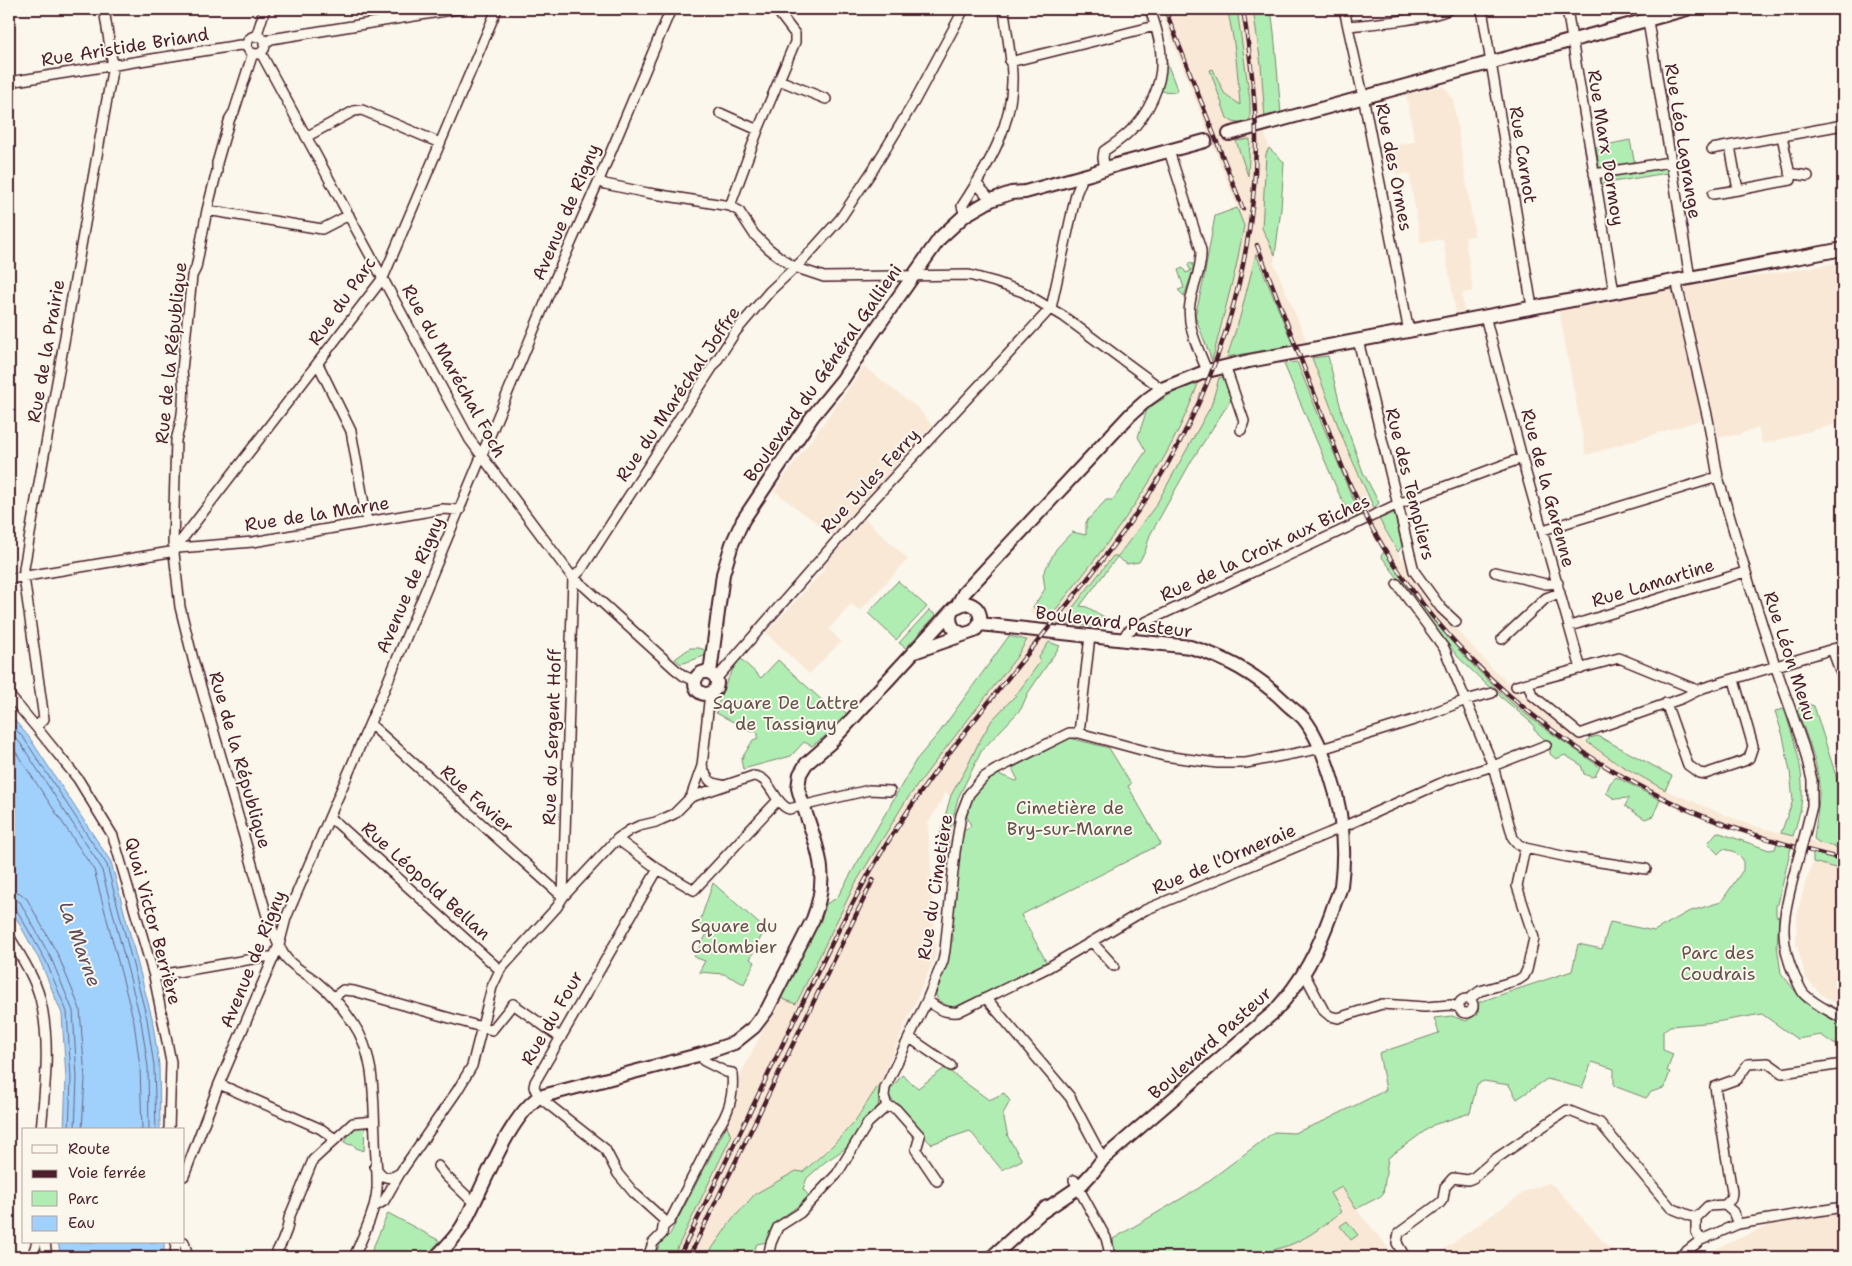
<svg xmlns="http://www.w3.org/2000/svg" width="1852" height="1266" viewBox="0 0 1852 1266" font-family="'Shantell Sans',sans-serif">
<rect width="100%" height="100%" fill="#fbf7ec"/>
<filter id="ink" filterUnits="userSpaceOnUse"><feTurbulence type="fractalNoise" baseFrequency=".02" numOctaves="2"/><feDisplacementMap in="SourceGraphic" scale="10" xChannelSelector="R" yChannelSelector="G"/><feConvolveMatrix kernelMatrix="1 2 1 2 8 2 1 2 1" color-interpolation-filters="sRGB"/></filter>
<g filter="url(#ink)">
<path fill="#f9e8d6" d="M1160,9H1271L1274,32L1265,134L1269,148L1284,162L1281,209L1274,263L1307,342L1227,357L1219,377L1228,375L1234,395L1156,505L1077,610L1076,624L1060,625L1049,642L1060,646L1027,694L1021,709L982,750L958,798L945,793L928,824L936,955L880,1083L855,1121L833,1145L802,1172L755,1194L732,1220L706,1257H673L731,1137L727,1125L739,1078L757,1042L822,917L826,904L837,898L916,760L939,733L1009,636L1027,640L1043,622L1029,611L1045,589L1043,574L1056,549L1072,532L1086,535V522L1106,500H1113L1146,452L1138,437L1147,409L1208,371L1211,361L1195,316L1203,283L1215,216L1237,207Z
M1444,86L1453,100L1475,236L1465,237L1473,291L1464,293L1462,296L1464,311L1456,313L1443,239L1421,243L1409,173L1396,175L1391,146L1415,142L1406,94Z
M1843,262V422L1763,444L1758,428L1737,435L1715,438L1681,288Z
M1675,289L1704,419L1586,455L1559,311Z
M1312,358L1365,491L1389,539L1417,581L1459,632L1494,670L1522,696L1614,762L1665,790L1750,825L1843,849V862L1745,834L1704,820L1660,800L1608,772L1514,705L1484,678L1449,640L1407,587L1376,541L1351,495L1297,362Z
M864,367L919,409L932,426L844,522L845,525L835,537L774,491Z
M865,519L908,559L860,611L851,604L829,629L841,642L809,674L766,633L825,569L824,565Z
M1813,862L1843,870V1008L1822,995L1806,978L1796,944L1797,916L1804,887Z
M1549,1183L1555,1187L1617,1257H1433L1526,1191Z
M1342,1187L1356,1209L1396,1257H1194Z
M1843,1213V1257H1717L1711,1251L1772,1224Z"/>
<path fill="#b0edb3" stroke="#7d866f" d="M1227,9H1237L1250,100V120L1244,124L1233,122L1227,118L1210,70L1213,69L1224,93L1240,105C1238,73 1235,40 1227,9Z
M1253,9H1271L1274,32L1281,114L1265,119L1261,65Z
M1167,63L1177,89L1176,92L1161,91Z
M1250,139L1248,176L1236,141Z
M1630,140L1635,164L1666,159L1667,173L1601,184L1596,147Z
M1269,148L1284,162L1281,209L1275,255L1262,228L1266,154Z
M1237,208L1244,226L1236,267L1212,361L1195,316L1203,283L1215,216Z
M1256,254L1293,345L1227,357L1240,317Z
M1190,262L1193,264V271L1184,296L1178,290L1184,288L1178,270L1183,268L1186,273L1191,271L1188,265Z
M1328,356L1343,417L1363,472L1379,503L1374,508L1345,444L1312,358Z
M1297,362L1351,495L1362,514L1353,518L1339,494L1284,364Z
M1201,375C1170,468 1109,542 1049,618L1033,607L1045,589L1043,574L1056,549L1072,532L1086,535V522L1106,500H1113L1146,451L1138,437L1147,409Z
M1228,375L1234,395L1192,460L1150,535L1145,552L1139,562L1127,564L1117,557L1080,606L1087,607L1106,618L1104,627L1060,624L1113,556H1118L1156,505L1211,406L1219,378Z
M1394,513L1402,546L1398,552L1379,519Z
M1384,552C1421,607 1462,659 1512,703C1539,726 1571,746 1600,767L1595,776L1591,777L1584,774L1581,765L1565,755L1556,759L1550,754V744L1534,730V725L1487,685L1458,657L1381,556Z
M898,581L927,607L896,640L868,613Z
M929,610L936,615L906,648L899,643Z
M1009,636L1027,640L1016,658L931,767L905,802L855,884L796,1004L780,998L822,917L826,904L837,898L916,760L939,733Z
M1049,642L1060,646L1028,693L1021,709L982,750L958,798L949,834L948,850H940L941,831L951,795L966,769L979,742L992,720L1016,695L1040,662L1039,657Z
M690,648H699L708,651L707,655L681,664L675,659Z
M740,658L761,678L778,660L826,704L832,699L847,714L828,734L812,746L804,742L791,756L743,769L741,760L753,740L758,738V733L754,730L751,731L716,713C720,693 729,675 740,658Z
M1805,703L1814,706L1836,776L1843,809V849L1820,843L1814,839C1816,821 1820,803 1819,785C1817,759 1806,735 1797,710Z
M1784,709C1793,737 1804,767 1802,797C1801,811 1797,823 1793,836L1781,833L1793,800L1790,772L1783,736L1775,711Z
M1598,736L1672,776L1665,790L1615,762L1587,742L1589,738Z
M1070,738L1109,748L1131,784L1128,786L1161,844L1021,915L1047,963L960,1005C954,1007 950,1007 944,1004C925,995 943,971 948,958C950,953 950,947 951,942L953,941V936L951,934L961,830H965L971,826L965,812L968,799L993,772L1016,781L1018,780L1012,768Z
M1616,777L1660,800L1653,816L1645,819L1625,806L1629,798L1615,799L1606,793L1610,783Z
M1717,832L1769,850L1775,849L1777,843L1791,847L1778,904L1776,905V916L1779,917L1777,946L1781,973L1803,1001L1843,1026V1047L1834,1044L1821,1035L1797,1039L1762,1014L1716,1022L1670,1026L1663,1031V1050L1673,1054L1667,1071L1670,1072L1664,1088L1651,1092L1646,1098L1614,1086V1069L1592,1062L1582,1088L1547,1079L1517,1099L1509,1085L1484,1081L1477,1084L1470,1113L1433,1125L1388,1158L1383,1195L1356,1209L1342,1187L1330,1193L1341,1212C1326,1224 1311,1236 1292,1244C1280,1249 1268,1250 1256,1257H1115L1113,1239L1199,1188L1274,1132L1294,1133L1324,1121L1386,1090L1379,1053L1439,1033L1434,1018L1452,1016L1466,1021L1478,1014L1479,1002L1572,971L1578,944L1602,949L1610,922L1654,931L1688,912L1721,902L1743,870V859L1733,851L1723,849L1718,854L1708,843Z
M1813,851L1843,862V870L1813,862Z
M713,883L765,929L750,959L755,962L744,984L724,974L699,972L705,961L694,957L709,930L699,924Z
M945,1068L989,1100L1004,1093L1010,1101L1003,1114L1008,1137L1022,1160L1002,1170L970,1131L931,1144L887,1094L902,1075L918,1088Z
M880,1083L878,1107L864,1120L852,1144L825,1162L807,1178L803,1189L810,1197L775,1223L767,1242L757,1244L751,1257H706L732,1220L755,1194L796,1171L803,1172L833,1145L855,1121Z
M360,1120L365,1122L364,1151L356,1148L353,1144L350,1145L344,1142Z
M727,1125L731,1137L673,1257H654L661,1242L670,1234Z
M388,1213L440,1241L425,1257H369Z
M1347,1221L1358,1235L1351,1240L1340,1226Z"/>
<path fill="#a0d1fc" stroke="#7e8aa8" d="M9,714L29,737L111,862L152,1018L159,1065L160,1130H64L66,1078L62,1014L41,963L9,905Z
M58,1242H164V1257H61Z"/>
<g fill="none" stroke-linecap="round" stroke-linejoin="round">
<path stroke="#6c667f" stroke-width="1" d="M9,721L25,740L107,865L147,1019L154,1066L156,1130
M9,730L21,744L101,867L141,1021L148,1067L149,1130
M9,742L94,870L134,1022L140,1067L142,1130
M9,890L20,893L27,899L58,955L80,1009L85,1078L82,1130
M9,898L15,899L20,902L51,958L73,1011L77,1078L75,1130
M9,904L15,907L46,961L67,1012L71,1078L69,1130"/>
<path stroke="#d8ccc5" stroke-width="12" stroke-dasharray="12 6" stroke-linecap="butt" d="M1205,141L1229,134"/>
<defs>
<path id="street" d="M1344,9L1362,91L1409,332
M1482,9L1532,307
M1567,9L1614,292
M1646,9L1690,278
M1348,26C1370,24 1434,19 1449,9
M247 45a9 9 0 1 1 18 0a9 9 0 1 1-18 0Z
M256,37L265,9
M264,44L271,39L458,9
M261,53L470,440L573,578L585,587L675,669L684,676L696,681
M1010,62L1155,26
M779,80L826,99
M9,82L240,45L247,46
M720,113L758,130
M306,137L354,111L362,110L440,143
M1730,146L1738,190L1791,180L1782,136
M1712,149L1843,125
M1169,151L1201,250C1202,269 1193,285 1190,303C1186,327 1199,350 1207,371
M1105,169L1103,158L1104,151C1113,145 1122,139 1129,132C1148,115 1163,84 1161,58C1161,42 1155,24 1150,9
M1789,173L1808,176
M1594,174L1670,162
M599,180L605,184L648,193L730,206L739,211L754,234L768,248L782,259L794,267L824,277L969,275L995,282L1023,292L1063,316L1162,389
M977,184L991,200
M1713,194L1738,190
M730,206L758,130L795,42V34L776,9
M207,210L322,229L349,215
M965,215L962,206C988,166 1014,124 1012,74C1011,53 1006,30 1004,9
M1678,280V289L1708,419L1718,477L1750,586L1775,665L1804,748L1812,780V806L1805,834
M1485,316L1526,473L1581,669
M1358,340L1414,571L1441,608L1456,622
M318,364L351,431L367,521
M1225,366L1244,421L1241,430
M1543,530L1718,477
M173,544L176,440C183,418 185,392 182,370L192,276L196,268L207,210L217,171V163L230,118L234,112L253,53
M177,546L383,278L497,9
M178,548L253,542L442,509L460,510
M174,553L180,607L194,663L267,916C274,929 277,949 288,960C296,969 309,975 318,983C332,994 343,1008 353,1023C376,1056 373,1098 375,1136C375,1154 378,1172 377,1189C375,1213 363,1236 354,1257
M1495,572L1546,584L1558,583
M573,578L581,570L736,331L770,291L805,258L840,219L874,168L914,102L964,9
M9,579L170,552
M1397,584L1444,648L1493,766L1513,838L1518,844L1525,848L1567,857L1646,869
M1570,626L1745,572
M1123,639L1127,632L1135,627L1398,504L1522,458
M1502,639L1546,598L1560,593
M1832,649L1843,679
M716,679L861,513L1051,308L1076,194L1081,182L1080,177
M1528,683L1532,695L1580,734L1683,698L1703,688L1843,646
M1516,686L1619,658L1697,690
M9,695L36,727L78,779L113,836L154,976L171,1062L169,1130
M1666,703L1688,765L1699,773L1705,774L1744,761L1749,758L1753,746L1734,680
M370,724L563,897
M36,727L44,719L24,577V568L112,71V60L104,9
M1079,733L1090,636
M702,766C708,779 708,783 722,785
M691,797L702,766L710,693
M329,819L337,823L500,970
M617,839L658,869L694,890L778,800
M1797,863C1786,906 1775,935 1795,977C1798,982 1800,989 1804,994C1815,1005 1830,1011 1843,1019
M563,897L573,578
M9,936C20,955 34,976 40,998C51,1042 45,1086 41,1130
M1092,942L1114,966
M1304,973L1324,1011L1330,1016L1338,1018L1382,1004L1425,1007L1451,1005L1458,1007
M154,976L264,957H273
M334,997L343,990L354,991L492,1030L513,1004L561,1038
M986,998L1070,1097L1103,1159
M1459 1006a7 7 0 1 1 14 0a7 7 0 1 1-14 0Z
M1469,999L1480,991L1518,980L1524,976L1527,970L1534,938L1517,886L1525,848
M927,1000C938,1009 944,1013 958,1012L1049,967L1145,910L1329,833L1448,780L1493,766L1546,745
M910,1038L951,1066
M219,1084L321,1129L335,1139
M887,1106L896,1109L920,1136L916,1150L937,1181
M375,1166C382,1178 388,1181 400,1173
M438,1166L446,1176L474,1203
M184,1176L219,1084L279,945L286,918L385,688L555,279L599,180L671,9
M1074,1180L1106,1238L1109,1250L1108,1257
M1725,1205L1731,1199L1732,1192L1715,1087L1737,1079L1748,1064L1768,1063L1782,1073L1843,1064
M374,1207L384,1201L400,1173L457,1091L472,1066L492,987L500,970L557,907L563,897L617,839L630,830L639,826L656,822L674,814L691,797L753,776C771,776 773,803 789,809L869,790L890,791
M664,1226L670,1221L716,1131C729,1113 734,1096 732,1073L726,1072L704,1061L702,1054
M1701,1240L1696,1232V1218L1708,1206L1725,1205L1733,1212L1738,1224
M45,1242L47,1257
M184,1242L188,1257
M32,1257L37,1242
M175,1257L176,1242
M274,1257L282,1242L287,1229L289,1218L313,1160L353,1123L374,1121
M648,1257L653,1243L662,1234L664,1220L634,1193L618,1174L605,1149L539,1097L534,1087L535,1082L658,869
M768,1257L771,1243L778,1227L800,1213L837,1174L868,1123L887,1106L884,1096L885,1088L927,1000L943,961L945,950L955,852L961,815L969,794L984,777L997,769L1069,733H1079L1164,756L1217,763H1246L1328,747L1417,719L1466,700L1492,693
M1405,1257L1397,1243L1399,1233L1440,1203L1443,1199L1445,1187L1453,1178L1468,1180L1473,1178L1494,1160L1567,1110L1600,1123L1671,1208L1696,1218
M1679,1257L1701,1240L1738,1224L1843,1207"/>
<path id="secondary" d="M1229,134L1687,9
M957,606L964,593L1130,415L1148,399L1162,389L1207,371L1249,361L1843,249
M951,612C948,623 953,632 965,634
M980,624L1190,647C1228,658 1259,676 1287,704C1292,709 1299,713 1304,719C1316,734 1324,755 1330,774C1342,809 1346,848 1341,886C1339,894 1334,903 1332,911C1317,952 1304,979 1274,1012L1103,1159L1093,1172L1079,1187L1042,1212
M695 683a11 11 0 1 1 22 0a11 11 0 1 1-22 0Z
M710,673L723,574L732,544L743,520L812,417L843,379L871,336L940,238L965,215L991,200L1011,193L1025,192L1090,174L1116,165L1205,141
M436,1257C446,1247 456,1237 463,1225C483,1189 507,1119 539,1097L702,1054L734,1043L754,1027L767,1010L813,919C834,866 811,838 798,788L800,774L806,764L830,743L954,608L965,603C981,605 985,621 974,631L914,652
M992,1257L1047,1207"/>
</defs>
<use href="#street" stroke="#4a1f2b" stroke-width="12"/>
<use href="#secondary" stroke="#4a1f2b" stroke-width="16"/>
<use href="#street" stroke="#fbf7ec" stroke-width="9"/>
<use href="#secondary" stroke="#fbf7ec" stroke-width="12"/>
<defs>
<path id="rail" d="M1165,9L1243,209
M1257,245C1280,305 1303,366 1327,426C1335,447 1342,469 1352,489C1419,632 1542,743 1684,808C1735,831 1789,846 1843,859
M679,1257C715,1183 752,1109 787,1035C821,965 854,894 896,829C969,715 1064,618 1140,508C1213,401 1255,272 1256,142C1256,98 1250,53 1243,9
M689,1257L873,880"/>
</defs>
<use href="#rail" stroke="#4a1f2b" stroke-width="4.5"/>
<use href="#rail" stroke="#fbf7ec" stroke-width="2.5" stroke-dasharray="8" stroke-linecap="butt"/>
<defs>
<path id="street-bridge" d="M1797,863L1805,834"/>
</defs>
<use href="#street-bridge" stroke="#4a1f2b" stroke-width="12" stroke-linecap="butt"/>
<use href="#street-bridge" stroke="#fbf7ec" stroke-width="9"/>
</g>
</g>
<g text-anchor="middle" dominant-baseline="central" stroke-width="4" stroke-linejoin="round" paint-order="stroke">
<g font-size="18" fill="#4a1f2b" stroke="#fbf7ec">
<text transform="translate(125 47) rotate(-9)">Rue Aristide Briand</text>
<text transform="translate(1683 141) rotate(81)">Rue Léo Lagrange</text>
<text transform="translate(1606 148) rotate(81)">Rue Marx Dormoy</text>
<text transform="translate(1523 155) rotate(81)">Rue Carnot</text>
<text transform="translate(1394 167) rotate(79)">Rue des Ormes</text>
<text transform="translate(566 212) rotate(-67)">Avenue de Rigny</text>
<text transform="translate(342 301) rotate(-55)">Rue du Parc</text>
<text transform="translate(46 351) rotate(-80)">Rue de la Prairie</text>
<text transform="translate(171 353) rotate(-84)">Rue de la République</text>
<text transform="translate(454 371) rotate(61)">Rue du Maréchal Foch</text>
<text transform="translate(823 373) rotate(-55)">Boulevard du Général Gallieni</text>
<text transform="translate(678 394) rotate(-56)">Rue du Maréchal Joffre</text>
<text transform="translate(870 481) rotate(-47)">Rue Jules Ferry</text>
<text transform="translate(1410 484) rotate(76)">Rue des Templiers</text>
<text transform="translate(1548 488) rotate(75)">Rue de la Garenne</text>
<text transform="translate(317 514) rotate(-9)">Rue de la Marne</text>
<text transform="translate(1265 548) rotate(-25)">Rue de la Croix aux Biches</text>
<text transform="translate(1653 583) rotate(-17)">Rue Lamartine</text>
<text transform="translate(410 585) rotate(-67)">Avenue de Rigny</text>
<text transform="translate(1114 622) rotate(7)">Boulevard Pasteur</text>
<text transform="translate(1790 656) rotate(72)">Rue Léon Menu</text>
<text transform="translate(552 737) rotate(-88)">Rue du Sergent Hoff</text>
<text transform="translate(240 760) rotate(74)">Rue de la République</text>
<text transform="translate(477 799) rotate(42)">Rue Favier</text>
<text transform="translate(1224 859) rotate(-23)">Rue de l'Ormeraie</text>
<text transform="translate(426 881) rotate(42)">Rue Léopold Bellan</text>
<text transform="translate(935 887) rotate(-81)">Rue du Cimetière</text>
<text transform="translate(153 921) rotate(75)">Quai Victor Berrière</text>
<text transform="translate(253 959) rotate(-68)">Avenue de Rigny</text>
<text transform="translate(552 1018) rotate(-60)">Rue du Four</text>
<text transform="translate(1210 1043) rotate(-42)">Boulevard Pasteur</text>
</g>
<g font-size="18" fill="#64524d" stroke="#fbf7ec">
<text x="786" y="703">Square De Lattre<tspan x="786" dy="21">de Tassigny</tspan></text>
<text x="1070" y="808">Cimetière de<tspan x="1070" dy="21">Bry-sur-Marne</tspan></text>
<text x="734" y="926">Square du<tspan x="734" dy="21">Colombier</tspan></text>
<text x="1718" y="953">Parc des<tspan x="1718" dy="21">Coudrais</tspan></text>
</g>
<g font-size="19" font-style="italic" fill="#604c5f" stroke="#fbf7ec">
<text transform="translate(80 944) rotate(70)">La Marne</text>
</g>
</g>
<rect width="1852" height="1266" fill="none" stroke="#fbf7ec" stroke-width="30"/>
<rect x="15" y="15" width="1822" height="1236" fill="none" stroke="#4a1f2b" stroke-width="2" filter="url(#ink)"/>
<rect x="22" y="1128" width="162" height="115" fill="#fbf7ec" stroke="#b4a19f"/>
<rect x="32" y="1145" width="25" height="8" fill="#fbf7ec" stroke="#b4a19f"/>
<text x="68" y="1154" font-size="15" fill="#4a1f2b">Route</text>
<rect x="32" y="1170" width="25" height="8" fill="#4a1f2b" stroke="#b4a19f"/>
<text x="68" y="1178" font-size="15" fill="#4a1f2b">Voie ferrée</text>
<rect x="32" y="1191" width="25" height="15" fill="#b0edb3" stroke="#b4a19f"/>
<text x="68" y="1204" font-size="15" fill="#4a1f2b">Parc</text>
<rect x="32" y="1216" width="25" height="15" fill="#a0d1fc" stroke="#b4a19f"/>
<text x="68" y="1228" font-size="15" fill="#4a1f2b">Eau</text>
</svg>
